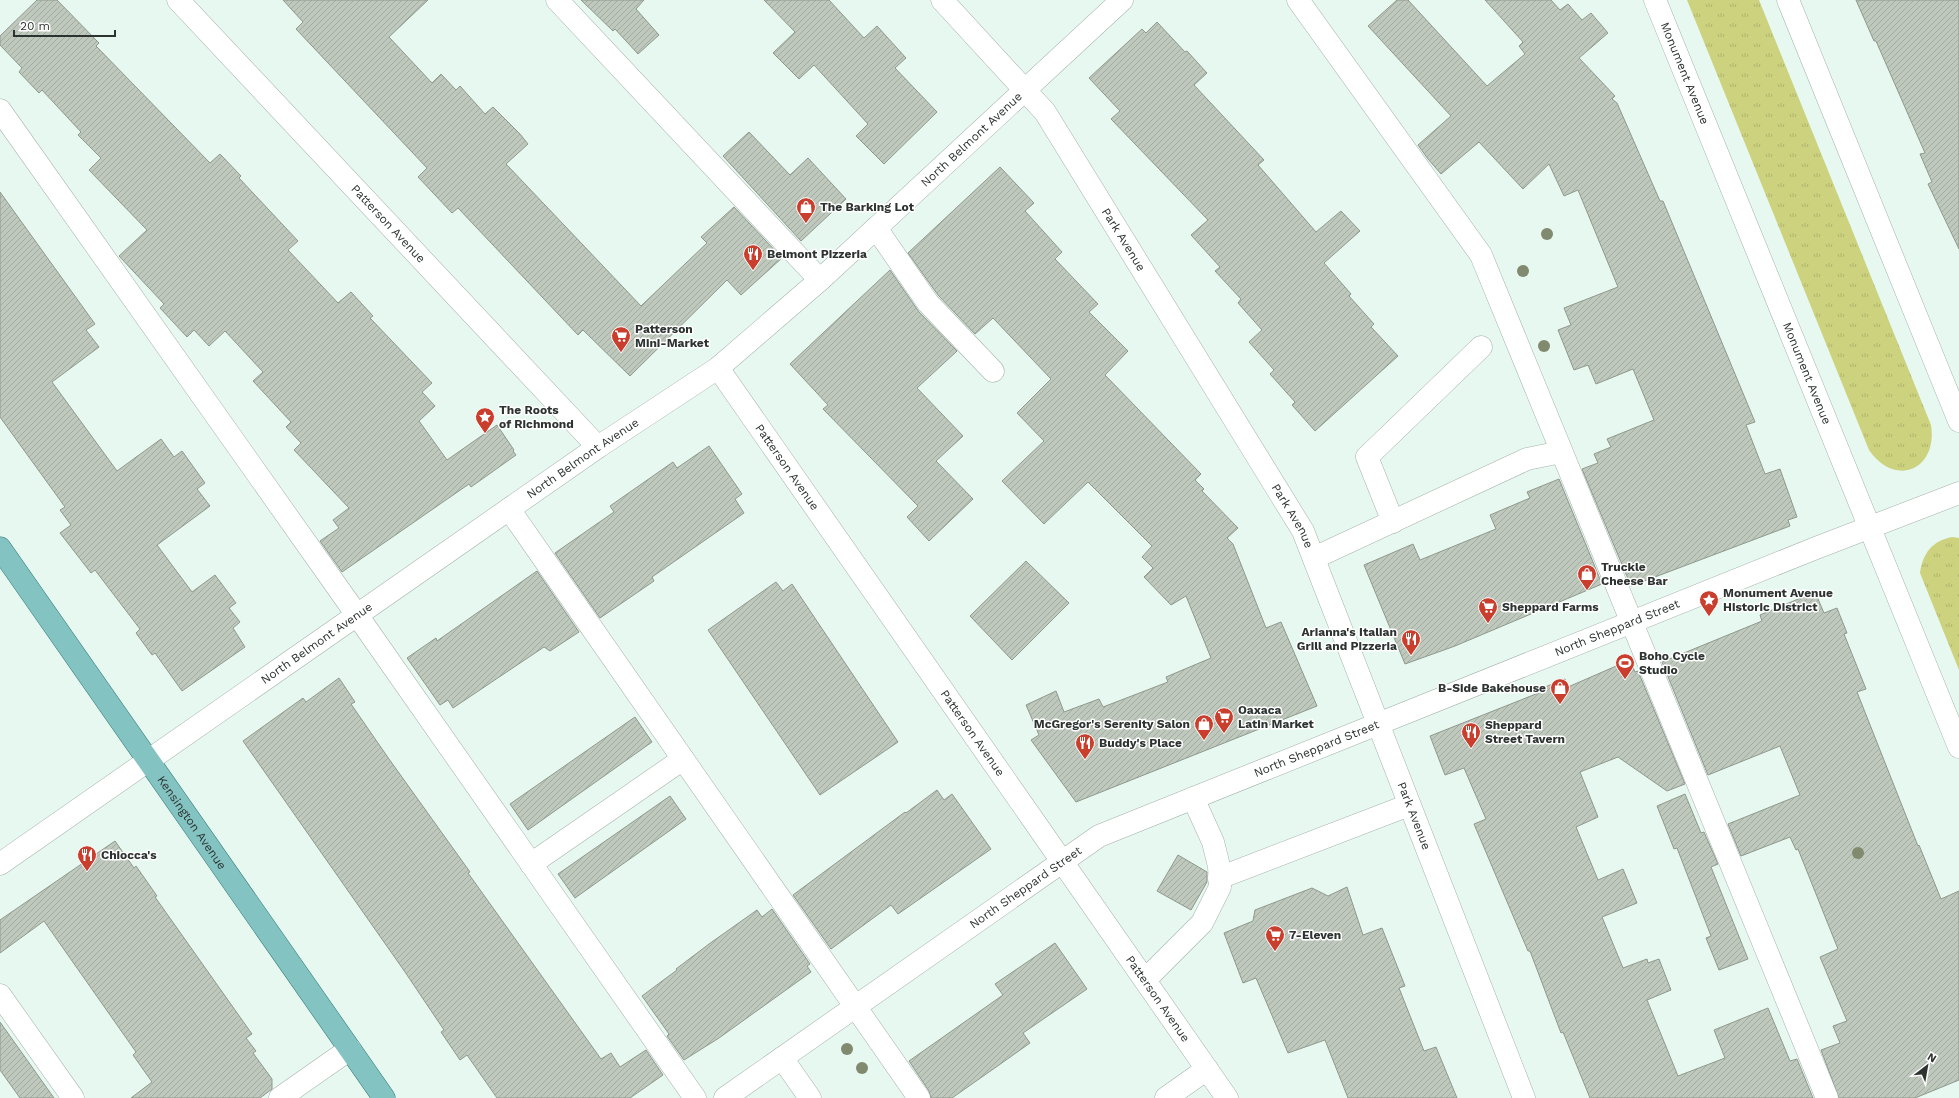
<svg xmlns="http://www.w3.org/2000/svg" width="1959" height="1098" viewBox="0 0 1959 1098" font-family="'Work Sans',sans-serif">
<defs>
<pattern id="grass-tufts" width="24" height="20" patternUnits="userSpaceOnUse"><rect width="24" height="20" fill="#ccd27d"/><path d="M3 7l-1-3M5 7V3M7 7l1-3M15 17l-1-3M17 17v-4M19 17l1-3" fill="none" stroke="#b0b56c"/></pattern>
<pattern id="building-hatch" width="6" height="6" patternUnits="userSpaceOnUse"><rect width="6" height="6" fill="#bfc8bc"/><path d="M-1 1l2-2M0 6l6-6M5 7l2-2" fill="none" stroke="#a4aca2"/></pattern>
</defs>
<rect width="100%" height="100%" fill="#e7f8f0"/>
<path fill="url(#grass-tufts)" d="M1687,0H1759L1931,425C1938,470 1895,488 1869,450Z
M1952,537L1959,538V670L1920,573C1923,553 1932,541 1952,537Z"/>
<path fill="url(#building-hatch)" stroke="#8f988c" d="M37,0H57L99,43L96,46L210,163L220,154L241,176L239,178L298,241L288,250L338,303L351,292L373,316L370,318L432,383L422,392L435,406L419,421L447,460L497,425L514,450L513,451L516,455L471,487L469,484L342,572L320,541L339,528L333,520L349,508L294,450L301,443L286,427L291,422L253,381L263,372L225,331L209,346L194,330L187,337L160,308L164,304L119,256L147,230L89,170L101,158L78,135L81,132L42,90L39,93L19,72L22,68L0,45V36Z
M283,0H428L389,37L432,83L441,74L456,90L460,86L485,114L493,107L520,134L528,144L506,164L641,306L707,243L701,237L734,207L782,258L741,295L727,280L630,376L583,330L578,335L458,208L452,213L418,177L427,168L296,29L303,22Z
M581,0H644L636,9L659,35L638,54L615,29L613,31Z
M764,0H829L864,38L877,26L906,58L895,68L937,112L884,164L856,136L868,124L814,65L799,79L773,53L795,32Z
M1397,0H1408L1487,86L1525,54L1519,46L1523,42L1485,0H1551L1560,10L1568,4L1582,20L1591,13L1608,33L1579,58L1615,96L1612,99L1617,103L1660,201H1663L1755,422L1746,425L1765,474L1780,469L1797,517L1788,520L1790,526L1631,586L1582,469L1598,463L1594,454L1611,447L1607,439L1654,420L1633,369L1596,384L1588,365L1574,370L1558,330L1571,325L1564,308L1618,287L1578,190L1564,196L1549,164L1523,189L1479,142L1441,174L1428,159L1418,145L1451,116L1368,26Z
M1856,0H1959V249L1928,184L1932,182L1920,154L1925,153L1876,41H1874Z
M1157,22L1185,52L1187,51L1207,73L1194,85L1264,160L1258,165L1316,232L1341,211L1360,231L1324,263L1351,294L1349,296L1374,324L1371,327L1398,356L1315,431L1292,405L1295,402L1270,374L1274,370L1249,342L1262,330L1238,303L1241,299L1215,271L1220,267L1191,235L1208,220L1111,119L1120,111L1089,78L1142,29L1146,33Z
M749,132L790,175L808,158L846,199L801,241L723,156Z
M1000,167L1034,203L1025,211L1062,252L1055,259L1098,304L1089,312L1128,351L1105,375L1201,474L1195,480L1204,489L1202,491L1238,528L1227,538L1233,544L1266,628L1281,622L1317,706L1076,802L1031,740L1039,735L1026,705L1056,691L1064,712L1099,699L1103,707L1168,682L1166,677L1211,658L1186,596L1171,605L1144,577L1153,568L1142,557L1152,546L1088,482L1044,524L1002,481L1044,441L1017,413L1051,379L993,318L975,334L938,295L908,253Z
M0,192L95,324L86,330L99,347L52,382L117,471L161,439L174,457L182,451L205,483L197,489L210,506L157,545L192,592L215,575L236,603L229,608L240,622L233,628L245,647L182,691L155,653L152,655L136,633L140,629L95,570L91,573L60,533L71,525L60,510L65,507L0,417Z
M890,270L919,312L957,351L917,388L963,436L936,461L973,499L929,541L907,517L918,506L823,409L828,405L790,364Z
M709,446L742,494L735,499L744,513L652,577L654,581L600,618L555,553L614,512L610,506L673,462L677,468Z
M1559,479L1602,584L1455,646L1405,664L1364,565L1413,544L1420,560L1496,529L1490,515L1530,498L1527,492Z
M1026,561L1069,603L1012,660L970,616Z
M537,571L579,632L550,651L544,647L453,708L448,700L440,705L407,658L436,638L437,641Z
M776,582L783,591L792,584L898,742L820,795L708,630Z
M1815,592L1824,613L1837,608L1847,633L1844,634L1866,689L1857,692L1918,846L1919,845L1941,899L1959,891V1080L1915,1098H1839L1821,1050L1840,1043L1833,1026L1847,1021L1820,957L1838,949L1798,849L1796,850L1790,837L1741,856L1728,824L1800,795L1780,746L1708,775L1662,662L1762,621L1760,615Z
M1630,660L1635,672L1638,671L1685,784L1667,791L1618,757L1580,772L1598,817L1576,827L1598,880L1623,869L1637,903L1602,917L1623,968L1647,959L1648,963L1659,959L1671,990L1647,1000L1678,1076L1725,1058L1714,1030L1768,1008L1790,1061L1797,1059L1813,1098H1590L1563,1032L1561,1033L1530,951H1528L1474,824L1486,819L1464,768L1445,775L1430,736L1541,692L1540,689L1565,679L1568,687Z
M339,678L355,702L351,704L389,759L470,872L468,873L601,1059L611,1053L620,1067L646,1050L663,1075L630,1098H497L467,1055L460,1060L441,1032L444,1030L405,972L243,741L303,698L306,702Z
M635,717L652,742L528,830L510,804Z
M937,790L944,800L952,794L991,849L898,914L891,905L831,949L793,895L905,812L906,813Z
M1685,794L1701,833L1704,832L1718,864L1711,867L1748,959L1719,970L1706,938L1711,936L1677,848L1674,849L1657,806Z
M670,796L686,819L575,898L558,874Z
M115,841L134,868L136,866L157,896L155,897L252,1034L246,1038L256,1051L253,1053L272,1079V1089L260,1098H131L152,1082L133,1055L136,1052L44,921L0,953V920Z
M1178,855L1207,872V882L1191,910L1157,891Z
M1347,887L1363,935L1382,928L1405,986L1399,988L1424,1051L1436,1047L1457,1098H1348L1325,1040L1288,1053L1256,978L1243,983L1224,933L1253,921L1255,910L1312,888L1328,896Z
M772,909L810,964L807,966L811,972L719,1038L684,1060L667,1036L669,1034L642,996L677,970L676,969L709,944L757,910L762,917Z
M1055,943L1087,989L1023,1033L1030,1043L999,1065L952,1098H931L929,1091L909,1061L1003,995L995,984Z
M0,1022L54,1098H20L0,1070Z"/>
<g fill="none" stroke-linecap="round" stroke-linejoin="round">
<defs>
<g id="minor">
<path id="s1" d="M178,0L598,447"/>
<path d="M557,0L820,280"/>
<path id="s2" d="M942,0L1045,112L1303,531L1524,1098"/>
<path d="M1298,0L1481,255L1827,1098"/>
<path id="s3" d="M1655,0L1959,747"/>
<path d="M1788,0L1959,421"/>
<path d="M0,110L357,615L695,1098"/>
<path d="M876,228L928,303L993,371"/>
<path id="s4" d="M718,368L1227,1098"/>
<path d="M509,509L919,1098"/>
<path d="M1393,522L1367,457L1481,347"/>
<path d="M1314,558L1527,459L1561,452"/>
<path id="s5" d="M0,864L598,447L718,368L820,280L1122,0"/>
<path d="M531,864L683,759"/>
<path d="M1219,878L1409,805"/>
<path d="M1145,980L1202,923L1220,887L1219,866L1213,842L1193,798"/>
<path d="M0,995L73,1098"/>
<path d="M782,1058L810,1098"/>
<path d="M280,1098L350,1049"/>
<path id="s6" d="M725,1098L1099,836L1816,548L1959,493"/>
<path d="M1166,1098L1207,1069"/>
</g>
<g id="major">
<path id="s7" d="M0,548L384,1098"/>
</g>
</defs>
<use href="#minor" stroke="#a3b3ac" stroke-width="23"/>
<use href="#major" stroke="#2f7775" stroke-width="23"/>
<use href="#minor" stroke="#fff" stroke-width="22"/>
<use href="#major" stroke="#83c3c2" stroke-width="22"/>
</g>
<g fill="#81896f">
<circle cx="1547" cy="234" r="6"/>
<circle cx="1523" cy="271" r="6"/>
<circle cx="1544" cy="346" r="6"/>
<circle cx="1858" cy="853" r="6"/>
<circle cx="847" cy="1049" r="6"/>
<circle cx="862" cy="1068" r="6"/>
</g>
<defs>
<symbol id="shop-pin" viewBox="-11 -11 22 30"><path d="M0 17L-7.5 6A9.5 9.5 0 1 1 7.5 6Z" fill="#ca3e2d" stroke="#fff"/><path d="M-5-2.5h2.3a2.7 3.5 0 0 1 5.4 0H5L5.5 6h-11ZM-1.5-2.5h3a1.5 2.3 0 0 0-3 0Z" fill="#fff"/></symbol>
<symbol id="restaurant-pin" viewBox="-11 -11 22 30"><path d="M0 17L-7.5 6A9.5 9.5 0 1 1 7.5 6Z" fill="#ca3e2d" stroke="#fff"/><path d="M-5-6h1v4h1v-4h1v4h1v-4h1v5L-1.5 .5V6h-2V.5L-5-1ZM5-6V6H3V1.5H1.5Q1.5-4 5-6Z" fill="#fff"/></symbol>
<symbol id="supermarket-pin" viewBox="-11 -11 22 30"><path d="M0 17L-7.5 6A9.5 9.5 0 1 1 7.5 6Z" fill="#ca3e2d" stroke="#fff"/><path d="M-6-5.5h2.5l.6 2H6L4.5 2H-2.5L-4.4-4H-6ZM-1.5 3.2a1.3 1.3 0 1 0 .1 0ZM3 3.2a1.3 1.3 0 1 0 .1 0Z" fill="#fff"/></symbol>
<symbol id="sight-pin" viewBox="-11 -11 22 30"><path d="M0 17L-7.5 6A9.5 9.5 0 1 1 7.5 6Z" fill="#ca3e2d" stroke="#fff"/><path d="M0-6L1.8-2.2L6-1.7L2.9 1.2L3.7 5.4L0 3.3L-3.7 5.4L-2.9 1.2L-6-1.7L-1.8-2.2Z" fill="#fff"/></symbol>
<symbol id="stadium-pin" viewBox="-11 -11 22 30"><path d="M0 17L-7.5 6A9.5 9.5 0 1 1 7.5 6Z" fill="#ca3e2d" stroke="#fff"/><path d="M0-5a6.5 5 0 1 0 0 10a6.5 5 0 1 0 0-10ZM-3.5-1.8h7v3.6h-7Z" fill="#fff"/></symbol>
</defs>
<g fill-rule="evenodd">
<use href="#shop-pin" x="795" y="196" width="22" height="30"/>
<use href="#restaurant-pin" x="742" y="243" width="22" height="30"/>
<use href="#supermarket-pin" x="610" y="325" width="22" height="30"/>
<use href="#sight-pin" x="474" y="406" width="22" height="30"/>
<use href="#shop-pin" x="1576" y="563" width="22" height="30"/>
<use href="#sight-pin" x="1698" y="589" width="22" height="30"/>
<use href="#supermarket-pin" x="1477" y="596" width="22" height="30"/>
<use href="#restaurant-pin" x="1400" y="628" width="22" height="30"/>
<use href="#stadium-pin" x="1614" y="652" width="22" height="30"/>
<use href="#shop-pin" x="1549" y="677" width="22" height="30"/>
<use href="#supermarket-pin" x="1213" y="706" width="22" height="30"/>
<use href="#shop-pin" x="1193" y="713" width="22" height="30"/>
<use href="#restaurant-pin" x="1460" y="721" width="22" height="30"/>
<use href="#restaurant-pin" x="1074" y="732" width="22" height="30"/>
<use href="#restaurant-pin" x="76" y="844" width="22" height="30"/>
<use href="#supermarket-pin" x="1264" y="924" width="22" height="30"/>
</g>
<g text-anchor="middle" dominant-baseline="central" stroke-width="3" stroke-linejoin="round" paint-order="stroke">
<g font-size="12" fill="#2d3330" stroke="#fff">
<text stroke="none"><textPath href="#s3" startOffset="79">Monument Avenue</textPath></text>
<text stroke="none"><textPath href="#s5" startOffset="1214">North Belmont Avenue</textPath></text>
<text stroke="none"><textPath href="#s1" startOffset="307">Patterson Avenue</textPath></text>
<text stroke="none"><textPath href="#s2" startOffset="302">Park Avenue</textPath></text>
<text stroke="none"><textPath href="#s3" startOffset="403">Monument Avenue</textPath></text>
<text stroke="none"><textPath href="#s5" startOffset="710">North Belmont Avenue</textPath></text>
<text stroke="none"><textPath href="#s4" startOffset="121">Patterson Avenue</textPath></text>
<text stroke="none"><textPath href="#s2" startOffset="626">Park Avenue</textPath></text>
<text stroke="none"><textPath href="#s6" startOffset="1015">North Sheppard Street</textPath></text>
<text stroke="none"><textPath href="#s5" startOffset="386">North Belmont Avenue</textPath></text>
<text stroke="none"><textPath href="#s4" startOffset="445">Patterson Avenue</textPath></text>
<text stroke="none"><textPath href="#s6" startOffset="691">North Sheppard Street</textPath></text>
<text stroke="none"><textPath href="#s2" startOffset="950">Park Avenue</textPath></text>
<text stroke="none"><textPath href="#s7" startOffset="335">Kensington Avenue</textPath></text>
<text stroke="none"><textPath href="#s6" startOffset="367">North Sheppard Street</textPath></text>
<text stroke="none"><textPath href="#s4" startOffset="769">Patterson Avenue</textPath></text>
</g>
<g font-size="12" font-weight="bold" fill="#2d3330" stroke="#fff" text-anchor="start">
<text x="820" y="207">The Barking Lot</text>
<text x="767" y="254">Belmont Pizzeria</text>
<text x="635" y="329">Patterson<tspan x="635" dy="14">Mini-Market</tspan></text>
<text x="499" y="410">The Roots<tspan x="499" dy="14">of Richmond</tspan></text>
<text x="1601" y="567">Truckle<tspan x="1601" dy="14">Cheese Bar</tspan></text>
<text x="1723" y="593">Monument Avenue<tspan x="1723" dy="14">Historic District</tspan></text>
<text x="1502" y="607">Sheppard Farms</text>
<text x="1397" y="632" text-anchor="end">Arianna's Italian<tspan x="1397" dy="14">Grill and Pizzeria</tspan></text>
<text x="1639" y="656">Boho Cycle<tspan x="1639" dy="14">Studio</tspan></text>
<text x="1546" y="688" text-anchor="end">B-Side Bakehouse</text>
<text x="1238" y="710">Oaxaca<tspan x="1238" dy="14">Latin Market</tspan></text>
<text x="1190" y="724" text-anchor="end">McGregor's Serenity Salon</text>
<text x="1485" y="725">Sheppard<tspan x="1485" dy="14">Street Tavern</tspan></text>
<text x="1099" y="743">Buddy's Place</text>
<text x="101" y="855">Chiocca's</text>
<text x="1289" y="935">7-Eleven</text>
</g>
</g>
<g transform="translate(1927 1066) rotate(31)" stroke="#ffffff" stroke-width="3" paint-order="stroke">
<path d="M0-3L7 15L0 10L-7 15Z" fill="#2d3330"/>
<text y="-6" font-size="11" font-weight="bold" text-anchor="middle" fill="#2d3330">N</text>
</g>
<path d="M14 30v6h101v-6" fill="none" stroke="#2d3330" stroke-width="2"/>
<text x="20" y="30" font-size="12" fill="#2d3330" stroke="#ffffff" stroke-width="3" paint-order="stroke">20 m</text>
</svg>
